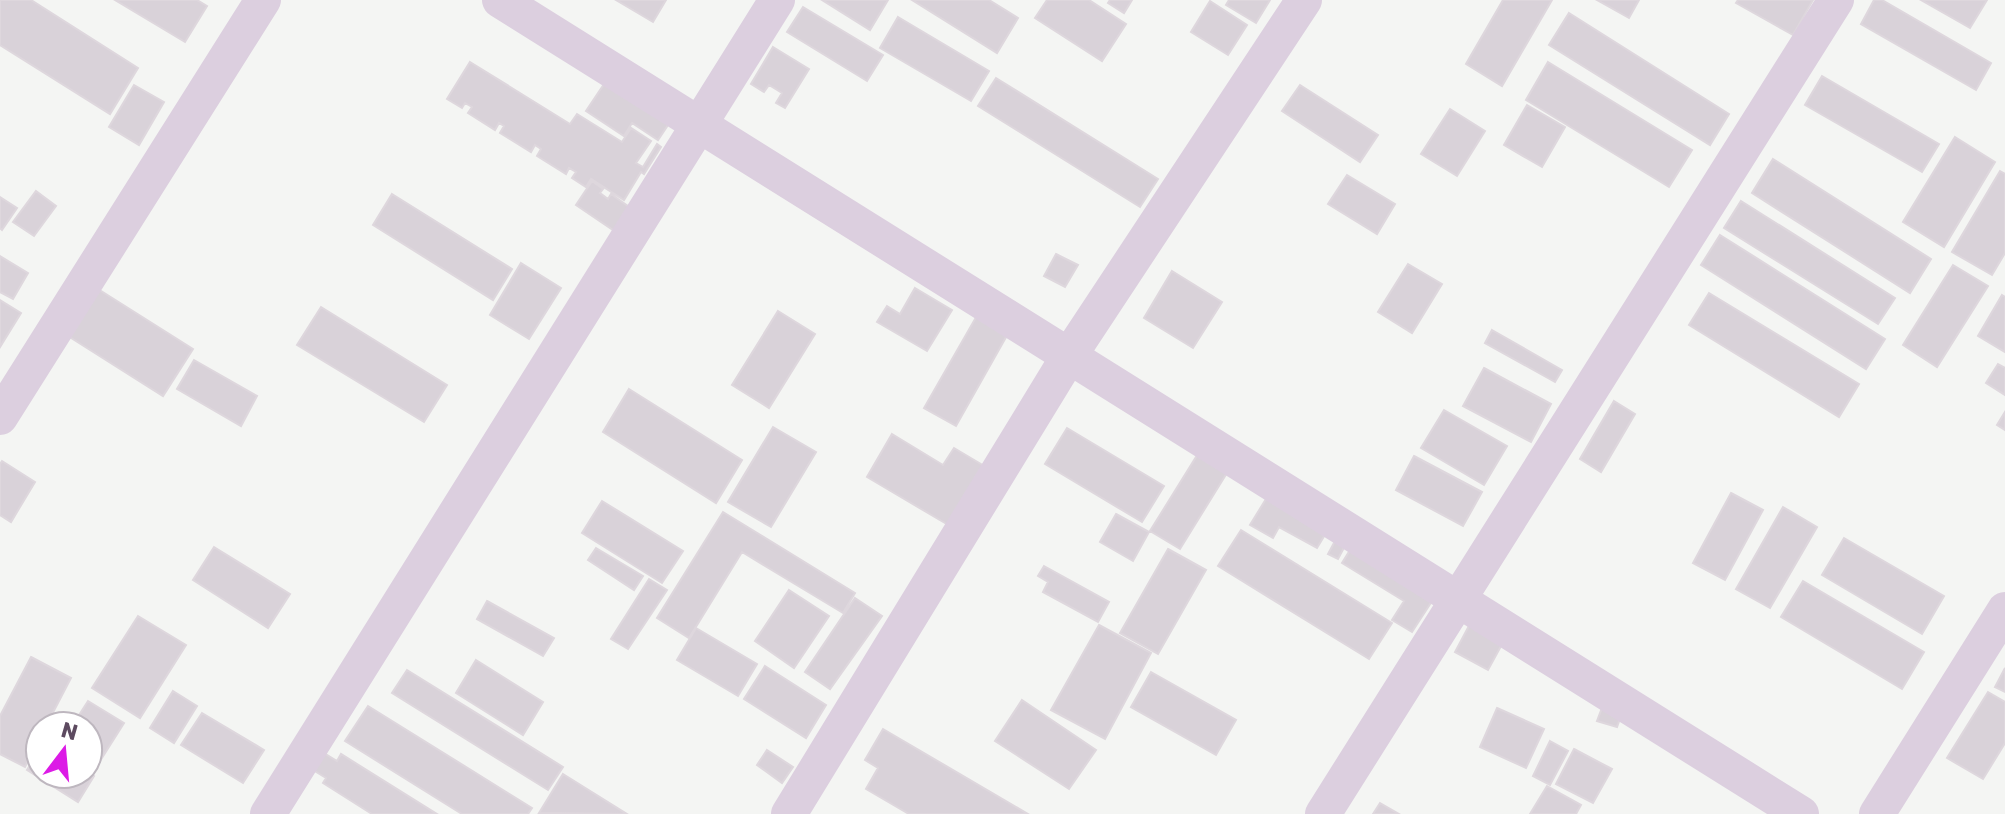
<svg xmlns="http://www.w3.org/2000/svg" width="2005" height="814" viewBox="0 0 2005 814" font-family="Rubik,sans-serif">
<rect width="100%" height="100%" fill="#f4f5f3"/>
<path fill="#d9d2d9" stroke="#ded7dd" stroke-width="2" d="M0,0H31L138,68L110,114L0,45Z
M115,0H197L207,6L185,42Z
M616,0H666L653,22Z
M822,0H888L870,30Z
M912,0H989L1018,18L997,53Z
M1047,0H1089L1126,24L1102,61L1035,18Z
M1110,0H1132L1124,13L1108,3Z
M1229,0H1270L1256,23L1226,5Z
M1503,0H1552L1502,86L1466,64Z
M1597,0H1639L1629,18Z
M1738,0H1813L1793,35L1736,3Z
M1874,0H1882L1991,63L1976,90L1861,24Z
M1921,0H1987L1970,28Z
M1210,1L1247,25L1228,55L1191,32Z
M803,7L883,55L867,81L787,32Z
M1569,13L1729,114L1710,145L1549,45Z
M898,17L989,71L971,101L880,48Z
M773,47L809,69L785,108L776,103L782,93L769,85L764,92L751,84Z
M470,62L570,124L577,114L622,142L631,128L651,141L636,163L643,167L657,144L661,147L644,174L641,172L624,200L591,179L586,187L572,178L576,172L569,168L566,174L537,156L541,149L535,145L531,152L500,133L504,126L499,123L495,130L468,113L472,107L465,103L462,108L447,99Z
M1548,62L1692,150L1669,187L1526,100Z
M1822,76L1939,144L1922,172L1805,105Z
M996,78L1158,179L1140,207L978,106Z
M606,81L670,122L658,140L632,123L624,136L586,111Z
M134,85L164,102L139,145L109,127Z
M1300,85L1378,135L1360,162L1282,111Z
M1527,105L1565,127L1542,167L1504,145Z
M1450,109L1485,131L1457,176L1421,154Z
M1955,137L1995,162L1944,247L1903,222Z
M1773,159L1931,259L1910,293L1752,193Z
M2000,171L2005,174V253L1992,275L1952,252Z
M1347,175L1395,204L1377,234L1328,204Z
M592,181L603,189L600,193L608,199L611,194L632,209L616,232L576,205Z
M36,191L56,206L34,236L13,222Z
M392,194L512,269L493,300L373,225Z
M0,197L17,208L2,230L0,228Z
M1741,201L1895,298L1878,324L1724,228Z
M1720,235L1885,339L1866,369L1701,265Z
M1056,254L1078,265L1065,287L1044,276Z
M0,256L28,273L13,299L0,292Z
M521,263L561,288L529,339L490,315Z
M1408,264L1442,284L1412,333L1378,312Z
M1953,265L1988,286L1937,367L1903,345Z
M1172,271L1222,302L1193,348L1144,318Z
M915,288L952,310L927,351L877,322L887,306L900,314Z
M98,289L193,349L163,396L68,336Z
M1709,293L1859,384L1839,417L1689,325Z
M2002,295L2005,297V352L1978,336Z
M0,300L21,313L0,347Z
M321,307L447,385L424,422L297,345Z
M778,311L815,334L769,408L732,385Z
M979,312L1010,330L956,426L924,408Z
M1492,330L1562,370L1555,382L1485,343Z
M194,360L257,396L241,426L177,389Z
M1998,364L2005,368V395L1986,383Z
M1484,368L1551,404L1531,442L1463,406Z
M629,389L742,460L716,503L603,432Z
M1614,401L1635,414L1601,472L1580,459Z
M1444,410L1507,446L1484,485L1421,448Z
M2005,412V430L1997,425Z
M773,427L816,452L771,527L728,502Z
M1067,428L1164,486L1142,522L1045,464Z
M892,434L943,465L954,448L986,467L950,526L867,477Z
M1201,449L1230,468L1180,549L1150,531Z
M1414,456L1482,492L1463,526L1396,490Z
M2,461L35,482L11,522L0,515V464Z
M1731,493L1763,510L1725,580L1693,563Z
M1269,494L1329,528L1317,548L1279,527L1273,538L1250,525Z
M602,501L683,551L662,583L582,533Z
M1783,507L1817,527L1770,608L1736,589Z
M723,512L855,593L843,613L742,552L689,638L657,618Z
M1116,514L1149,532L1133,561L1100,542Z
M1241,530L1392,623L1369,659L1218,566Z
M1844,538L1944,596L1922,634L1822,575Z
M1336,539L1346,544L1338,559L1328,554Z
M214,547L290,594L268,628L193,580Z
M1352,547L1434,598L1412,632L1392,620L1404,601L1342,563Z
M596,548L643,576L634,590L588,560Z
M1168,549L1206,570L1158,654L1120,633Z
M1044,566L1109,602L1098,622L1043,592L1048,582L1038,576Z
M649,579L667,590L628,649L611,639Z
M1803,581L1924,652L1902,689L1781,617Z
M789,590L829,616L794,668L755,641Z
M855,598L882,616L830,689L805,672Z
M487,601L554,638L543,656L477,619Z
M138,616L186,645L140,718L92,688Z
M1472,620L1506,637L1488,670L1455,652Z
M1099,625L1151,653L1105,739L1051,710Z
M696,628L757,664L738,696L677,660Z
M31,657L71,678L46,726H40V738L25,767L0,754V716Z
M476,660L543,702L523,735L456,693Z
M765,666L826,705L806,738L744,699Z
M2005,668V692L1995,687Z
M407,670L563,767L548,790L392,693Z
M1151,672L1236,720L1216,755L1131,707Z
M173,691L197,706L174,743L150,728Z
M1988,692L2005,702V743L1983,779L1947,758Z
M1022,700L1096,750L1069,789L995,741Z
M88,701L124,723L95,769L88,764V726H72Z
M1603,705L1622,713L1617,727L1597,721Z
M368,706L532,808L528,814H462L345,741Z
M1497,708L1544,729L1526,768L1480,747Z
M202,713L264,750L243,783L181,745Z
M883,729L1028,814H909L866,789L878,768L865,760Z
M1550,741L1568,751L1550,785L1533,776Z
M40,749V774H88V772L94,776L78,802L27,770Z
M1574,749L1612,769L1593,803L1556,784Z
M767,750L793,767L782,783L757,765Z
M324,753L337,761L341,754L437,814H372L323,783L326,778L313,770Z
M563,774L627,814L539,813Z
M1547,786L1581,805L1576,814H1530Z
M1380,803L1399,814H1373Z"/>
<g fill="none" stroke-linecap="round" stroke-linejoin="round">
<path stroke="#dccfdf" stroke-width="36" d="M500,0L1801,814
M0,417L263,0
M268,814L777,0
M789,814L1069,356L1304,0
M1323,814L1836,0
M1877,814L2005,610"/>
</g>
<g transform="translate(64 750) rotate(16)"><circle r="38" fill="#ffffff" stroke="#beb7bf" stroke-width="2"/>
<path d="M0-6L14 30L0 20L-14 30Z" fill="#dc1be6"/>
<text y="-12" font-size="22" font-weight="bold" text-anchor="middle" fill="#5d4a60">N</text>
</g>
</svg>
